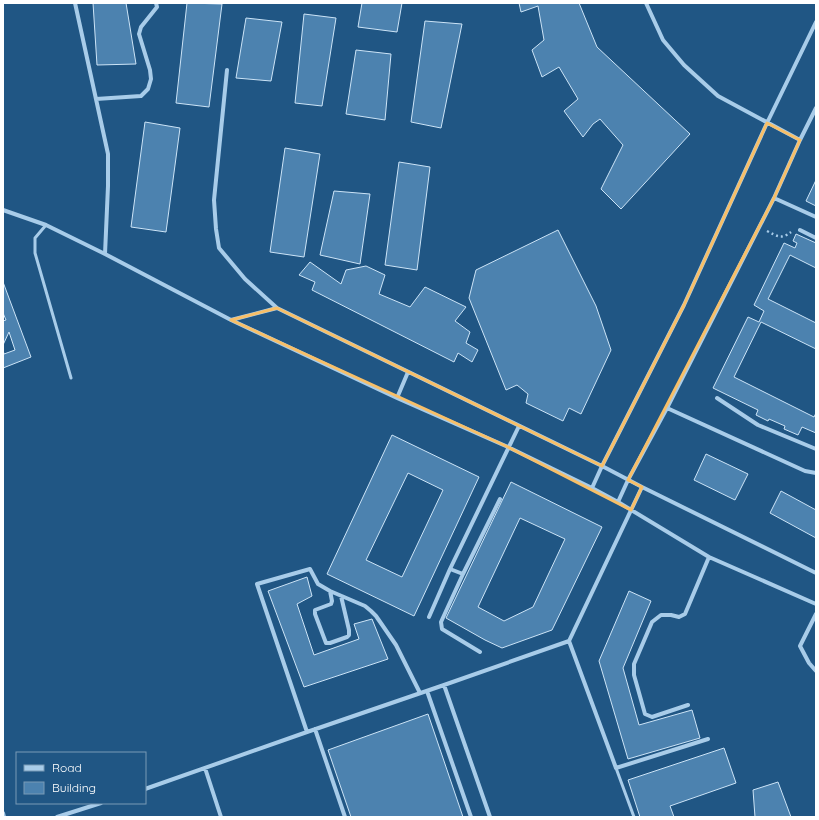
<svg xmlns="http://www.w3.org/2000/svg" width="819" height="820" viewBox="0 0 819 820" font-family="Quicksand,sans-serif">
<rect width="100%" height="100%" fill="#205684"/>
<path fill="#4c82af" stroke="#cce4f7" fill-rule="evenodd" d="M93,3H126L136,64L97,65Z
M187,3L222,4L209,107L176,103Z
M362,3H402L397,32L358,27Z
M519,3H579L597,47L690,134L621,209L601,189L623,145L600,119L593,124L583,137L564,111L578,99L559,67L542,77L532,50L544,40L538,6L521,12Z
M304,14L336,18L322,106L295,103Z
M246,18L282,22L271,81L236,78Z
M425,21L462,24L441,128L411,122Z
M356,50L391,54L385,120L346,114Z
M145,122L180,128L166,232L131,227Z
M285,148L320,154L304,257L270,252Z
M399,162L430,167L417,270L385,265Z
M816,180V206L806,201Z
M334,191L370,194L360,264L320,255Z
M558,230L596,306L611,350L581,414L569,408L563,421L526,403L528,394L517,385L506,390L469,298L476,270Z
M796,234L816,243V268L790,255L768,299L816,323V349L761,322L734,377L814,417L816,413V433L802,427L798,435L784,429L785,426L769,419L768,421L756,415L758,410L713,388L748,317L759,322L764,311L754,305L784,243L795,248L797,243L793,241Z
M310,262L341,284L346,270L366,266L385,275L379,294L410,307L425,287L466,307L455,321L470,332L466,343L478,350L472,362L458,353L454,362L312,290L315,282L299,275Z
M3,282L31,357L3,368V350L4,354L15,350L9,332L3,345V321L6,320L3,313Z
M392,435L479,477L414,616L327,574ZM408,473L443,490L402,577L366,560Z
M706,454L748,474L735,500L694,480Z
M511,482L602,527L552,630L502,648L485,640L446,618ZM520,518L565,539L533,607L504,621L478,607Z
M781,491L816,510V538L770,513Z
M307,577L312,596L297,604L314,655L359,639L354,624L372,619L388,659L304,687L268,591Z
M629,591L651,601L623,668L639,725L692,710L700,738L628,759L599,661Z
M428,714L463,817H351L328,750Z
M724,748L736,783L670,806L674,817H640L628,780Z
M778,782L791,817H755L753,790Z"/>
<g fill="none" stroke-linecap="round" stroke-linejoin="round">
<path stroke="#a8cce9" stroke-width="2.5" stroke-dasharray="2 3" stroke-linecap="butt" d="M767,231C777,236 781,240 791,232"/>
<path stroke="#a8cce9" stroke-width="3" d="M46,225L35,238V253L71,378
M616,768L634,817"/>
<path stroke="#a8cce9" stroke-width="4" d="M75,3L108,154V186L105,254
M646,3L663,40L684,65L718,96L800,140
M227,70L214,200L216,229L219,248L245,279L277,308L602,466L642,487L816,573
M96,99L141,96L148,89L151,79L150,70L139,34L141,27L157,7L156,3
M774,198L816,217
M3,210L46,225L105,254L231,320L397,398L508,447L592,488L618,502L709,557L816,604
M800,230L816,238
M231,320L277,308
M397,398L408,372
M717,398L758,425L816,449
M667,408L805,471L816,473
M642,487L569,641L616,768L708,739
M592,488L602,466L684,305L767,123L816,22
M618,502L628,480L667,408L774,198L800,140L816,108
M450,569L463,574L500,499
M463,574L441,622L442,629L480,652
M330,591L332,601L331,604L315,610V614L326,643H330L347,637L349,635V630L341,596
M816,614L800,646L809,663L816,671
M429,617L450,569L519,426
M444,685L490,817
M427,691L471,817
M688,705L652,717L645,714L634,675V664L652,622L661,615H671L679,617L685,614L709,557
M315,729L345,817
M307,732L257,584L310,569L318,584L330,591L365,606L371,611L376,616L396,645L420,693
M205,768L221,817
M145,789L307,732L444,685L569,641
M3,813L4,817
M57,817L101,803"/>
</g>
<path fill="none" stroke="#f7bf68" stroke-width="3" stroke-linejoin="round" d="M767,123L800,140L774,198L628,480L642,487L631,510L508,447L231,320L277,308L602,466L684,305Z"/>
<rect width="819" height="820" fill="none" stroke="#ffffff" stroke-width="8"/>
<rect x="16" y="752" width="130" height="52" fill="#205684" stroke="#799ab5"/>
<rect x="24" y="765" width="20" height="6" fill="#a8cce9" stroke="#799ab5"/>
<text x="52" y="772" font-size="12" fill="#ffffff">Road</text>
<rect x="24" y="782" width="20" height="12" fill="#4c82af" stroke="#799ab5"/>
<text x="52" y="792" font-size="12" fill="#ffffff">Building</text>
</svg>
